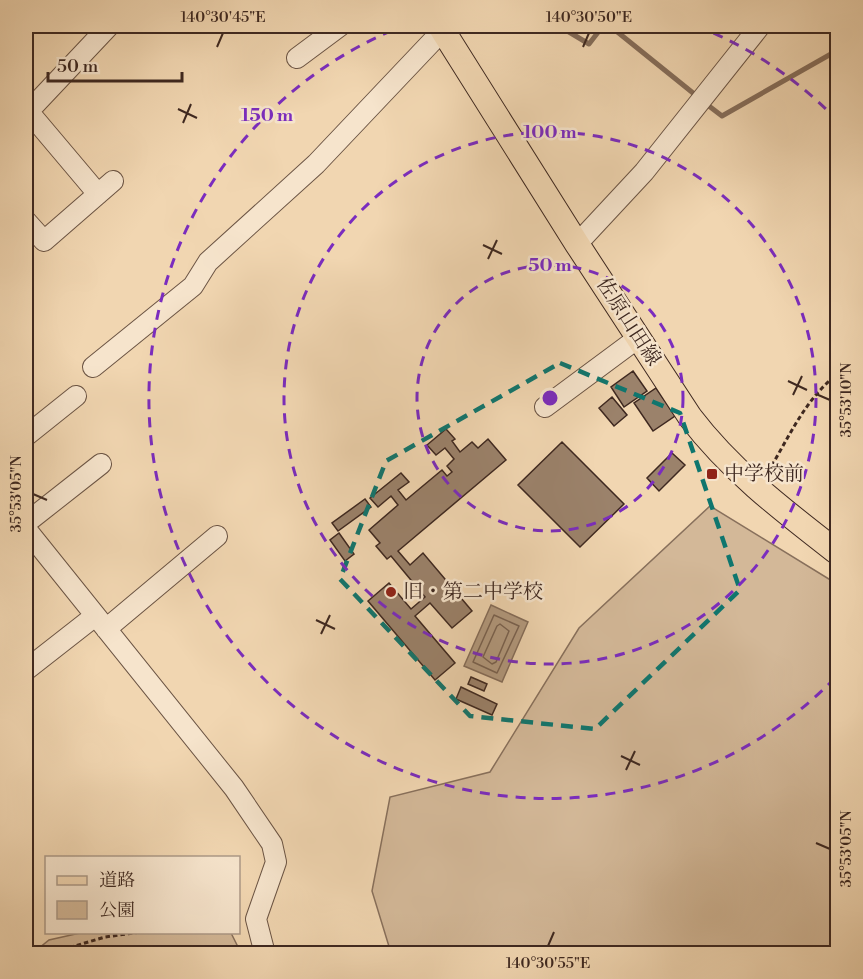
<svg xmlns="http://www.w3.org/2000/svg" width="863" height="979" viewBox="0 0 863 979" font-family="'Libre Bodoni','Noto Serif JP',serif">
<rect width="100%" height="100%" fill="#f1d6b1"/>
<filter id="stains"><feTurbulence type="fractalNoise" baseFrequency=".00333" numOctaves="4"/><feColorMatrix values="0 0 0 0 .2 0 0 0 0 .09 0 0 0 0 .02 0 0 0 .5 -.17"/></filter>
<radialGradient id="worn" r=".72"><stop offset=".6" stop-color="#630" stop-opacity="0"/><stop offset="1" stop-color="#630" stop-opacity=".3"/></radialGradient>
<path fill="#d3b898" stroke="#88705c" stroke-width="1.5" d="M710,506L837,584V953H391L372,891L390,797L490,772L579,628Z
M80,933H231L241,953H33L49,940Z"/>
<path fill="#b49b80" stroke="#856d5a" stroke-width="1.5" d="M491,605L528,622L502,682L464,666Z"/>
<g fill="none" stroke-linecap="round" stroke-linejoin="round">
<path stroke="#796250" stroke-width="1.5" d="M494,615L519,626L497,673L473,662Z
M500,624L509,631L496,662L492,664L483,657L497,626Z"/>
<path stroke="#856d5a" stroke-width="5" d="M559,26L589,44L599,31L610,26L698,97
M705,103L722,116L838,50"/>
</g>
<path fill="#9b826b" stroke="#3e2820" stroke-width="1.5" d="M633,371L647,391L624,407L611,387Z
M656,388L675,416L653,431L634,403Z
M612,397L627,415L614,426L599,408Z
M446,429L455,439L452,441L460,452L472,442L478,448L488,439L506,460L398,551L410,565L423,553L472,611L452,628L430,603L415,616L455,663L435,680L368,601L389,583L411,609L425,597L391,556L387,559L376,546L380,543L369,530L398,505L391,496L378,507L370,498L401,473L409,482L398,490L406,500L442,470L447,476L452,472L447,466L454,459L445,448L436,455L427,445Z
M562,442L624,504L580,547L518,485Z
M672,453L685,465L659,491L647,478Z
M365,499L371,507L338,531L332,523Z
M339,533L354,554L345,561L330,540Z
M471,677L487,684L484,691L468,684Z
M461,687L497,704L492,715L456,699Z"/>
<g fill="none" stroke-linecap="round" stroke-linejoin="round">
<defs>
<path id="minor" d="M297,58L340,26
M28,111L98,194
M26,114L109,26
M26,221L44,241L113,181
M577,244L644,172L760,26
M93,367L193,286L208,262L316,164L443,30
M545,407L638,338
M26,436L76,396
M26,523L101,464
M26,529L234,788L272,844L276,862L256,919L265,954
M106,629L217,536
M26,670L95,616"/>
<path id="major" d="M440,26L577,244L690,417C731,471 784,511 838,553"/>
</defs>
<use href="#minor" stroke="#6b5444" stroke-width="22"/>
<use href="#major" stroke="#3e2820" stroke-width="26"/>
<path stroke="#3e2820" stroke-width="3" stroke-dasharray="4.5 3" stroke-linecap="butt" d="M768,472C788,439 806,397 838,374
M48,954L105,937L141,932"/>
<use href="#minor" stroke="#f6e4cc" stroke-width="20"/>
<use href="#major" stroke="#f1d6b1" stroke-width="24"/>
</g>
<path fill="none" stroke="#0f766e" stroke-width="4.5" stroke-dasharray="12 8" stroke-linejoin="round" d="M560,363L680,413L740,590L595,729L470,716L340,579L386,461Z"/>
<path fill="none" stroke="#3e2820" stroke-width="2" d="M217,47L223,33M583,47L589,33M178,109L197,118M183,123L191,104M483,245L502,254M488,259L497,240M788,381L807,390M816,394L830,400M793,395L802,376M33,494L47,500M316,620L335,629M321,634L330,615M621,756L640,765M626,770L635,751M816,843L830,849M548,946L554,932"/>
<g fill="none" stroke="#7b2cbf" stroke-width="3" stroke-dasharray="10 8">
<circle cx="550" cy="398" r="133"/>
<circle cx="550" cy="398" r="266"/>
<path d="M835 678A400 400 0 1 1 403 26M697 26A400 400 0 0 1 835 118"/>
</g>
<g fill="#8f2418" stroke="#f6e4cc" stroke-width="2">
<rect x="706" y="468" width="12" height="12" rx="3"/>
<circle cx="391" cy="592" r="6"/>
</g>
<g text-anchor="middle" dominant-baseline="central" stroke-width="5" stroke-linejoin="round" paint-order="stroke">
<g font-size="20" fill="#3e2820" stroke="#f6e4cc">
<text transform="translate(628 322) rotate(57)">佐原山田線</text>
</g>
<g font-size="20" fill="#3e2820" stroke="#f6e4cc" text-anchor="start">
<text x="724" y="474">中学校前</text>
<text x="403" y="592">旧・第二中学校</text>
</g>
</g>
<circle cx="550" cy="398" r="9" fill="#7b2cbf" stroke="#f6e4cc" stroke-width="3"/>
<g font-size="18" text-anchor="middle" font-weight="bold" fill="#7b2cbf" stroke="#f6e4cc" stroke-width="5" stroke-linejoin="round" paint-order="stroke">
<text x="267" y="121">150 m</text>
<text x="550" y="138">100 m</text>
<text x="550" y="271">50 m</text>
</g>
<rect width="863" height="979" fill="none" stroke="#f1d6b1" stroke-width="66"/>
<rect x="45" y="856" width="195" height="78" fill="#f6e4cc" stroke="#ac9987" stroke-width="1.5"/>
<rect x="57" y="876" width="30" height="9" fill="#f1d6b1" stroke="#ac9987" stroke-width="1.5"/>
<text x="99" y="886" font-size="18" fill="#3e2820">道路</text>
<rect x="57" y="901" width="30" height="18" fill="#d3b898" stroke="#ac9987" stroke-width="1.5"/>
<text x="99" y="916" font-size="18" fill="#3e2820">公園</text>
<path d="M48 72v9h134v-9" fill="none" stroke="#3e2820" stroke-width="3"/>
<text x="57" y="72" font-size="18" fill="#3e2820" stroke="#f6e4cc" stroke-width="4.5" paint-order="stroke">50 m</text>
<rect x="33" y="33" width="797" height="913" fill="none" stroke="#3e2820" stroke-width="2"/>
<g font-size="15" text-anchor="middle" fill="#3e2820">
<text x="223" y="22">140°30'45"E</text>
<text x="589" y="22">140°30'50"E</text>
<text transform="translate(846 400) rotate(-90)" y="5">35°53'10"N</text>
<text transform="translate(16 494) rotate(-90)" y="5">35°53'05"N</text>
<text transform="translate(846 849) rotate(-90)" y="5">35°53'05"N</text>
<text x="548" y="968">140°30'55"E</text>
</g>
<rect width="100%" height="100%" filter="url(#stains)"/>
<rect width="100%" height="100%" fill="url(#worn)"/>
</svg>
